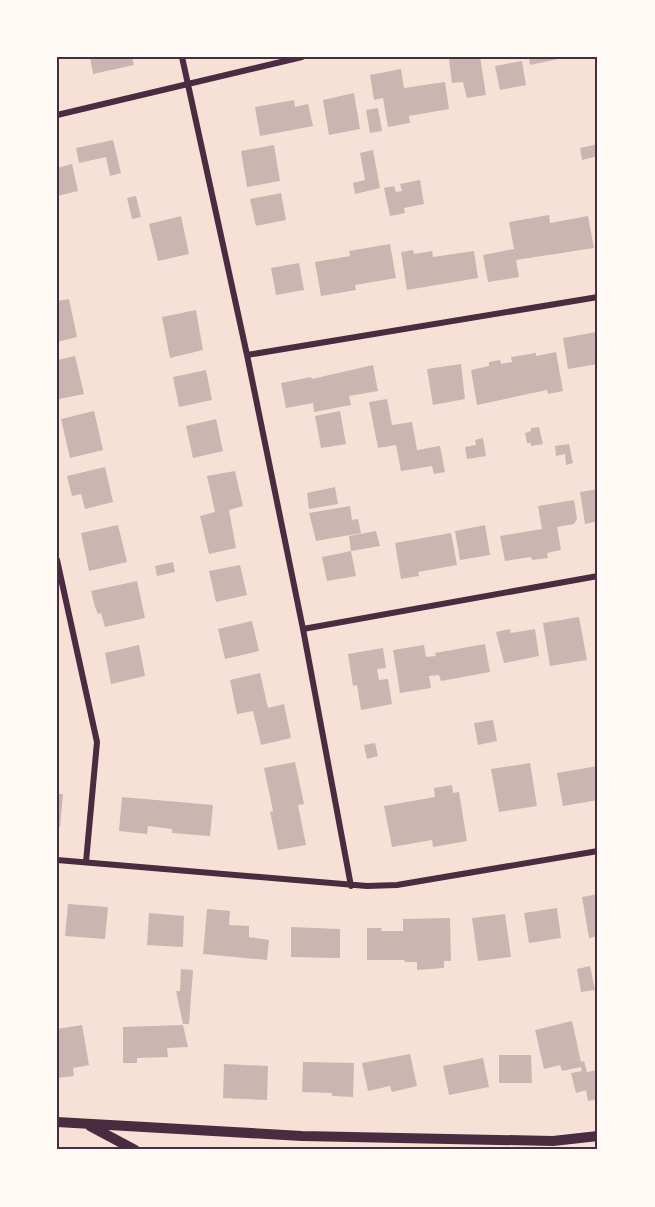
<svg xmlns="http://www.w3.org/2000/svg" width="655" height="1207" viewBox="0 0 655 1207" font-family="Cabin,sans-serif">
<rect width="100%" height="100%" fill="#f7e1d7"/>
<path fill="#ccb4b1" d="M90,57H132L134,65L93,74Z
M457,57H480L486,95L467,98L463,82L452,83L449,59Z
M529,57H563V58L530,65Z
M522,61L526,85L500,90L495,66Z
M401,69L404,88L445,82L449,109L409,116L410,123L388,127L383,98L374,100L370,75Z
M354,93L360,129L329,135L323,100Z
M294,100L295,107L308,104L313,126L260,136L255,107Z
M378,108L382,131L370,133L366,110Z
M113,140L121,173L110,176L106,157L79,163L76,148Z
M598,144V156L582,160L580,148Z
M274,145L280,181L247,187L241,151Z
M373,150L380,188L355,194L353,183L365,180L360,153Z
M72,164L78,191L57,196V168Z
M420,180L424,204L404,208L405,213L390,216L384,188L394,186L396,192L402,191L400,184Z
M281,193L286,220L256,226L250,199Z
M136,196L141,217L132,219L127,198Z
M549,215L550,223L588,216L594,248L516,260L519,277L488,282L483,255L514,249L509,222Z
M181,216L189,254L158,261L149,224Z
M390,244L396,278L355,285L356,290L321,296L315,262L350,256L349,251Z
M413,250L414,254L432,251L433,257L474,251L478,278L407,290L401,252Z
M299,263L304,290L276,295L271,268Z
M69,299L77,337L57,342V301Z
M196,310L203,350L170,358L162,317Z
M596,332L598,364L568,369L563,338Z
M556,352L563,391L548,394L547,390L477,405L471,370L489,366V362L500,360L501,364L512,362L511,357L536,353V356Z
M75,356L84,394L59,399L57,390V360Z
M461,364L465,399L433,405L427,369Z
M373,365L378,391L349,396L351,405L314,412L313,403L286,408L281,383L311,377L312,379Z
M206,370L212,400L179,407L173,377Z
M387,399L392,425L412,422L417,450L440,446L445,472L434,474L432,466L401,471L396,445L378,448L369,402Z
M94,411L103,450L70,458L61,419Z
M340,411L346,444L321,448L315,416Z
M216,419L223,451L193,458L186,426Z
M539,427L543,444L531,446V443H527L525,433L531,431V428Z
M483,438L486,456L467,459L465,447L476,445L475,440Z
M569,444L573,463L566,465L565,454L556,456L555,446Z
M105,467L113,502L85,509L81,494L72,496L67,476Z
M235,471L243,506L229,510L236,548L209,554L200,516L215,512L207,476Z
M335,487L338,504L309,509L307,493Z
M598,489V521L585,524L580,492Z
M574,500L577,519L574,524L557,527L561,550L547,553L548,558L532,560L531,557L505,561L500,536L542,529L538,506Z
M350,506L352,520L358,519L361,533L316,541L309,513Z
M118,525L127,562L89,571L81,533Z
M485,525L490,555L460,560L455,531Z
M376,531L380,546L351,551L349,536Z
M451,533L457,565L418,572L419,576L401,579L395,543Z
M351,551L356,576L327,581L322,557Z
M173,562L175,572L157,576L155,566Z
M240,565L247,595L216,602L209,571Z
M137,581L145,618L105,627L101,613L98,614L95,607L91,591Z
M579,617L587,660L550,666L543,623Z
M252,621L259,651L225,659L218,629Z
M510,629L511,633L535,629L539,656L504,663L496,632Z
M485,644L490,672L441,681L439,675L429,676L431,688L400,693L393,650L424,645L426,657L436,656L435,653Z
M139,645L145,676L111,684L105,653Z
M383,648L386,668L377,669L379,680L388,679L392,704L361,710L357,685L353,686L348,654Z
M260,673L268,708L284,704L291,738L261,745L253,711L237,714L230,680Z
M493,720L497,741L478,745L474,723Z
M375,743L378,756L367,759L364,745Z
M295,762L304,804L298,805L306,845L278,850L270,812L273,811L264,768Z
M530,763L537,806L499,812L491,769Z
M598,766V800L563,806L557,773Z
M452,785L453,793L459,792L467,841L433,847L432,840L392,847L384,806L435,797L434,788Z
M57,794H63L60,827H57Z
M122,797L213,805L210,836L172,833V829L148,826L147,834L119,831Z
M598,894V936L589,938L582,897Z
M68,904L108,907L105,939L65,936Z
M557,908L561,938L529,943L524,913Z
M207,909L230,911L229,925L249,926V937L269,940L267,960L203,954Z
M149,913L184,916L183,947L147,945Z
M505,914L511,957L478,961L472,918Z
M450,918L451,961H444V968L417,970V962H405L404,960H367V928H382L381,931H403V919Z
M291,927L340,929V958L291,957Z
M590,966L595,990L581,992L577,969Z
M181,969L193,970L189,1024H183L176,991H180Z
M572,1021L581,1062L584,1061L587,1072L598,1070V1099L588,1101L586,1090L576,1093L571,1073L582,1071L581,1067L562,1071L560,1065L544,1069L535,1030Z
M82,1025L89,1065L73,1068L74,1076L57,1078V1029Z
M183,1025L188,1047L167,1048L168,1057L137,1058V1063H123V1027Z
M410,1054L417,1086L392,1092L390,1086L368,1091L362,1063Z
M499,1055H531L532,1083H499Z
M483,1058L489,1087L449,1095L443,1066Z
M303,1062L354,1063L353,1097L332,1096V1093L302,1092Z
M224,1064L268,1066L267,1100L223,1098Z"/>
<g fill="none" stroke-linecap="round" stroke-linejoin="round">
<path stroke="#4a2c40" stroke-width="6" d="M182,57L247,355L303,629L351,886
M57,115L302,57
M247,355L598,297
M57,560L97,742L86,862
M303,629L598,576
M57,860L367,886L397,885L598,851"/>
<path stroke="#4a2c40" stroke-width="10" d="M57,1122L302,1136L553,1141L598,1136
M90,1126L135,1150"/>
</g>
<rect width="655" height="1207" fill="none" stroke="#fffaf5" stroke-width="117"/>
<rect x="58" y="58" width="538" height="1090" fill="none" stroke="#4a2c40" stroke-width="2"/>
</svg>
